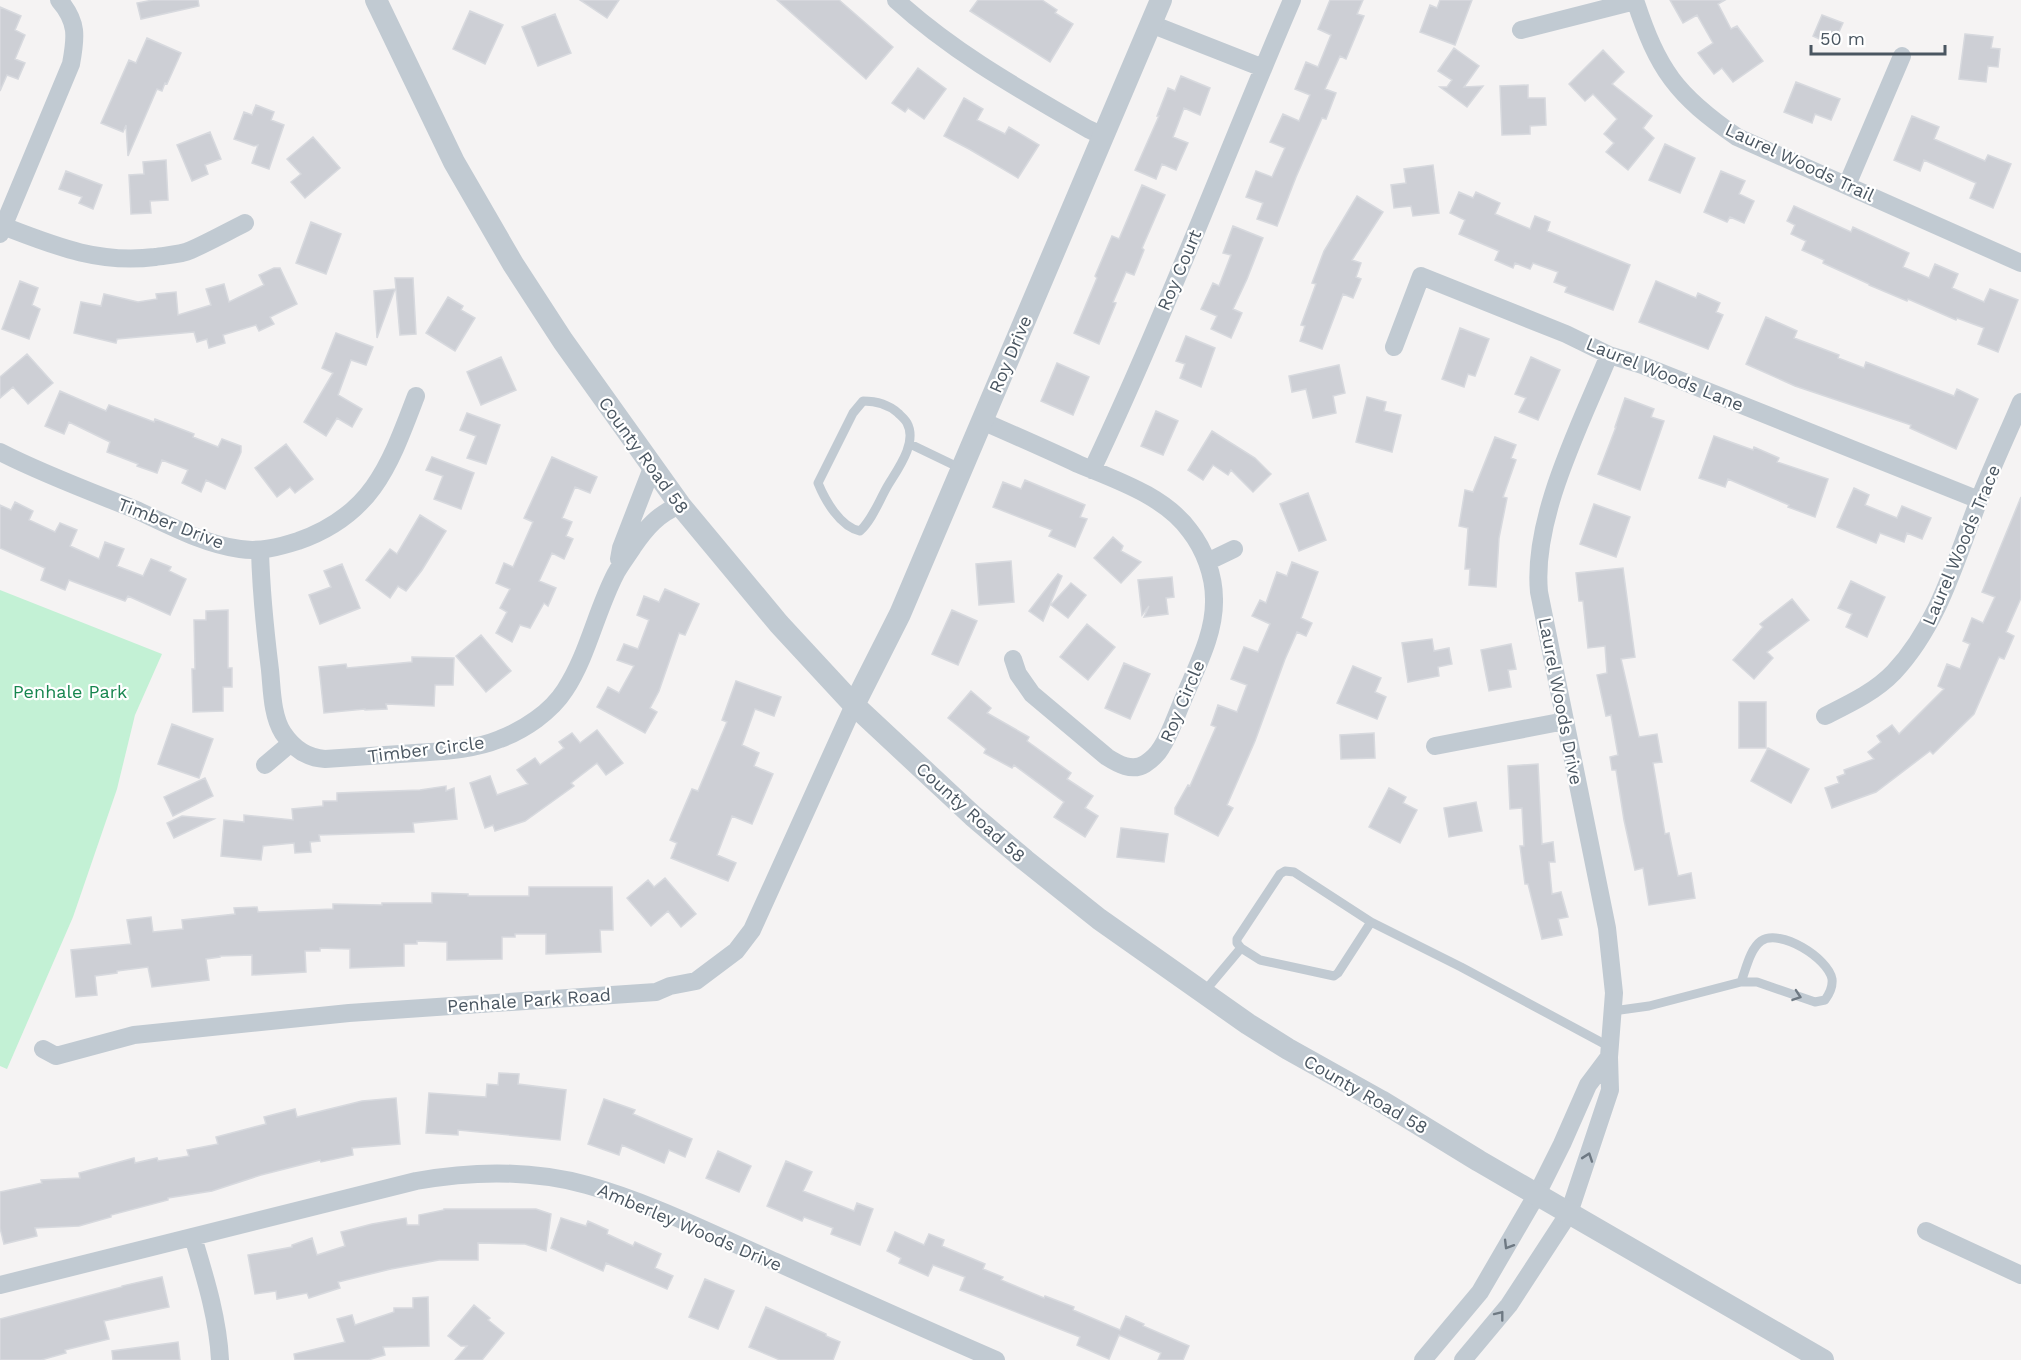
<svg xmlns="http://www.w3.org/2000/svg" width="2021" height="1360" viewBox="0 0 2021 1360" font-family="'Work Sans',sans-serif">
<rect width="100%" height="100%" fill="#f5f3f3"/>
<path fill="#c3f1d5" d="M0,590L162,654L135,715L117,789L73,917L7,1069L0,1066Z"/>
<path fill="#cdcfd5" stroke="#d7d9de" stroke-width="1.5" d="M153,0H198L199,6L141,19L137,3Z
M580,0H619L607,18Z
M777,0H839L893,47L866,79Z
M978,0H1042L1057,10L1055,13L1073,24L1050,62L970,11Z
M1330,0H1363L1357,14L1364,16L1346,59L1340,56L1325,89L1336,93L1326,119L1322,118L1296,177L1277,226L1257,219L1263,203L1246,197L1256,171L1272,177L1285,148L1270,142L1283,114L1299,121L1310,95L1295,89L1306,62L1318,67L1331,35L1318,29Z
M1440,0H1472L1455,45L1420,32L1430,5L1437,8Z
M1670,0H1725L1718,4L1731,29L1737,26L1763,61L1733,82L1722,68L1714,74L1698,53L1713,43L1697,15L1683,23Z
M0,7L21,16L15,30L25,35L15,59L25,63L18,79L7,75L0,91Z
M470,11L503,25L485,64L453,49Z
M555,14L571,53L538,66L522,27Z
M1822,15L1843,23L1833,45L1813,36Z
M1965,34L1993,37L1991,48L2000,49L1998,67L1988,66L1986,82L1959,79Z
M147,38L181,53L167,84L165,83L162,91L157,89L128,156L126,125L123,132L101,123L129,60L136,63Z
M1454,48L1479,66L1464,87L1483,86L1467,107L1440,87H1447L1452,80L1438,71Z
M1603,50L1624,72L1612,84L1652,116L1643,128L1654,138L1628,170L1606,152L1614,143L1604,134L1617,119L1593,94L1585,101L1569,84Z
M918,68L946,89L924,119L908,108L905,112L892,103Z
M1181,76L1210,88L1200,115L1184,108L1173,137L1188,143L1176,170L1162,164L1156,179L1135,170L1159,116H1157L1168,88L1175,91Z
M1796,82L1840,99L1831,120L1815,114L1812,123L1784,112Z
M1528,85V98H1545L1546,125L1530,126V134L1502,135L1500,86Z
M964,98L983,109L977,120L1005,134L1009,127L1039,145L1018,178L969,149L944,136Z
M256,105L274,112L271,120L284,125L269,169L252,163L258,145L254,146L234,139L244,112L252,115Z
M1912,116L1939,127L1934,139L1985,161L1988,155L2011,164L1993,208L1970,198L1976,183L1924,160L1920,171L1894,160Z
M210,132L221,159L205,165L208,174L192,181L177,145Z
M313,137L340,168L305,198L291,182L301,174L287,159Z
M1665,144L1695,158L1680,193L1649,180Z
M166,160L168,200L150,201L151,213L131,214L129,175L144,174L143,162Z
M1433,165L1439,213L1413,216L1411,206L1394,208L1391,185L1406,183L1404,169Z
M66,171L102,185L93,209L79,203L82,197L59,189Z
M1721,171L1745,181L1739,194L1754,201L1744,223L1730,217L1727,222L1704,212Z
M1142,185L1165,195L1142,248L1144,250L1134,275L1126,272L1113,302L1116,303L1099,344L1074,333L1097,278L1095,276L1112,236L1119,239Z
M1459,192L1473,198L1476,192L1500,203L1495,214L1530,229L1535,216L1550,222L1547,231L1630,265L1613,310L1565,292L1567,287L1554,282L1558,272L1533,263L1530,269L1515,263L1513,268L1495,260L1499,251L1459,234L1465,220L1450,213Z
M1357,196L1383,212L1352,260L1361,263L1356,277L1361,279L1353,298L1343,294L1322,349L1300,341L1305,326L1301,325L1316,284L1312,283L1324,251Z
M1794,206L1851,232L1853,227L1909,253L1903,267L1929,278L1935,264L1958,274L1952,288L1984,302L1990,289L2018,300L1998,352L1978,344L1984,328L1957,318L1956,320L1908,299L1907,301L1869,285V284L1823,263L1824,260L1802,250L1806,241L1791,234L1795,225L1787,221Z
M311,222L341,234L326,274L296,263Z
M1233,226L1263,238L1247,279L1233,309L1242,313L1231,338L1211,329L1217,316L1201,309L1213,283L1219,286L1231,255L1223,253Z
M274,268H280L297,304L270,317L274,324L259,331L256,325L223,335L225,343L209,348L207,339L197,342L194,332L117,339L116,343L74,333L81,302L101,306L104,294L138,302L157,299L156,294L176,292L178,315L211,305L206,289L224,284L229,302L264,285L259,275Z
M395,278H413L416,334L400,335Z
M20,281L38,288L32,305L40,309L29,339L2,329Z
M1656,281L1696,298L1698,293L1720,303L1716,312L1723,315L1708,349L1639,322Z
M395,289L377,338L374,291Z
M448,297L463,306L461,310L475,318L455,351L426,333Z
M1766,317L1797,331L1794,338L1839,355L1838,358L1864,368L1866,362L1954,396L1957,389L1978,399L1956,449L1910,428L1911,425L1795,386L1746,364Z
M1460,328L1489,339L1475,376L1468,374L1464,387L1442,379Z
M336,333L373,347L366,365L351,360L338,395L362,409L352,427L337,418L326,436L304,422L333,373L322,368Z
M1186,336L1215,348L1201,387L1180,378L1185,364L1176,361Z
M27,354L53,383L28,404L13,387L0,398V377Z
M501,357L516,390L481,405L467,372Z
M1531,357L1560,370L1538,420L1519,412L1526,398L1515,394Z
M1057,363L1089,377L1073,415L1041,401Z
M1339,365L1345,393L1333,396L1336,413L1313,418L1306,389L1292,392L1289,376Z
M60,391L106,411L109,405L154,422L155,419L194,434L193,437L218,447L222,439L241,446V452L225,489L206,480L201,492L182,483L188,470L162,460L157,473L137,466L138,464L107,452L110,442L69,422L64,434L45,426Z
M1367,397L1386,402L1384,411L1401,415L1392,452L1356,442Z
M1625,398L1654,409L1651,417L1664,421L1640,490L1598,474L1616,427H1615Z
M1156,411L1178,421L1163,455L1141,446Z
M467,413L500,425L486,464L467,458L476,436L460,430Z
M1212,431L1255,458L1271,474L1253,492L1231,470L1228,475L1213,465L1203,480L1188,470Z
M1714,436L1753,450L1754,447L1779,458L1777,462L1828,479L1815,517L1788,507L1789,505L1728,479L1725,487L1699,478Z
M1495,437L1516,445L1511,458L1516,460L1503,497L1507,498L1499,538L1496,587L1469,585L1470,569H1465L1468,528L1459,526L1465,490L1473,492Z
M286,444L313,479L295,493L290,487L277,497L255,468Z
M432,457L474,473L461,509L434,499L443,476L426,470Z
M552,457L597,477L590,493L575,487L562,518L572,522L566,536L573,539L564,559L552,553L539,581L556,588L548,606L544,603L530,628L520,625L512,642L496,633L507,612L500,608L510,589L496,583L504,563L513,567L533,522L524,518Z
M1025,480L1085,505L1080,517L1087,519L1075,547L1049,536L1052,530L993,507L1003,482L1021,489Z
M1854,488L1869,495L1865,505L1897,518L1902,506L1931,518L1922,539L1907,533L1904,542L1880,533L1876,543L1837,527Z
M1308,493L1326,540L1299,551L1280,504Z
M2021,497V598L2006,632L2014,636L2004,659L1999,657L1974,714L1933,754L1930,751L1876,792L1832,808L1825,788L1839,783L1837,777L1845,774L1844,770L1874,759L1868,752L1881,742L1877,736L1892,725L1899,734L1944,689L1938,686L1947,664L1960,669L1970,644L1963,641L1972,618L1983,623L1995,597L1982,592Z
M15,502L33,511L29,520L55,532L60,523L77,530L70,546L99,559L105,542L124,549L117,566L143,576L151,559L171,567L169,571L186,579L170,615L128,596L125,601L69,580L65,590L41,580L45,568L0,548V505L11,510Z
M1594,504L1630,517L1616,557L1580,544Z
M420,515L446,531L422,570L406,591L398,586L390,598L366,580L390,549L397,554Z
M1113,537L1123,546L1121,551L1141,562L1121,583L1094,558Z
M1011,561L1014,602L979,605L976,564Z
M1292,562L1318,572L1301,618L1312,623L1306,636L1297,632L1285,659L1255,741L1227,805L1233,808L1218,836L1175,814V808L1188,785L1190,786L1216,727L1211,725L1218,705L1237,712L1247,685L1231,679L1244,647L1258,652L1270,624L1252,616L1260,600L1266,603L1277,572L1287,576Z
M342,564L360,608L320,624L309,595L331,587L324,571Z
M1623,568L1635,657L1621,659L1639,737L1657,734L1662,762L1653,763L1665,834L1669,833L1678,876L1691,873L1695,898L1649,905L1643,868L1635,870L1624,820L1616,770H1612L1610,757L1618,755L1611,715L1606,716L1597,675L1607,673L1605,646L1588,648L1583,601H1579L1576,573Z
M1058,574L1062,576L1043,621L1029,611Z
M1172,577L1174,597L1166,598L1168,614L1144,617L1149,606L1142,615L1138,580Z
M1851,581L1885,597L1867,637L1846,627L1852,614L1838,608Z
M1071,583L1086,595L1068,618L1051,605Z
M665,589L699,604L685,635L679,633L659,691L650,708L657,712L645,733L597,707L608,687L619,693L634,666L617,660L624,644L638,649L649,620L637,615L644,596L659,602Z
M1792,599L1809,620L1767,652L1773,658L1754,679L1733,660L1763,627L1760,624Z
M228,610V668H232V687H223V711L193,712L192,669H195L194,620H206V611Z
M952,610L977,621L958,665L932,654Z
M1087,624L1115,647L1088,680L1060,657Z
M481,635L511,671L486,692L456,656Z
M1432,639L1434,651L1449,648L1452,664L1438,667L1439,676L1408,682L1402,643Z
M1511,644L1516,669L1508,670L1511,687L1489,691L1481,650Z
M412,657L454,658L453,685H435L434,706L386,704L387,709L365,710V709L324,713L319,667L346,664L347,668L412,662Z
M1124,663L1150,674L1130,719L1105,708Z
M1353,666L1381,678L1375,692L1386,697L1377,719L1337,703Z
M736,681L781,697L774,716L755,709L742,745L759,753L754,766L773,774L752,824L732,816L717,855L736,863L728,881L671,858L677,843L670,840L692,789L698,791L727,722L722,720Z
M971,691L991,708L987,713L1029,737L1027,741L1071,773L1067,779L1093,796L1085,808L1098,816L1085,837L1054,817L1064,802L1014,765L1012,768L984,753L986,749L948,718Z
M1739,702H1766V748H1739Z
M172,724L213,739L199,778L158,764Z
M597,730L623,763L606,775L597,763L571,783L574,786L525,821L495,831L493,825L485,828L470,783L490,776L497,795L528,784L517,770L535,758L540,765L564,748L559,742L572,733L580,743Z
M1374,733L1375,758L1341,759L1340,735Z
M1768,748L1809,769L1791,803L1751,781Z
M1538,764L1542,844L1553,842L1555,862H1549L1552,894L1561,892L1568,917L1558,919L1562,935L1542,939L1528,884H1525L1520,846H1524L1522,808L1510,809L1508,766Z
M205,778L213,796L173,816L164,797Z
M446,786V791L454,788L457,819L413,823L414,832L319,835L320,841L310,842L311,852L295,853L294,843L263,846L261,860L221,856L224,820L244,822V815L293,820L292,809L323,806V801H337V793L420,790Z
M1389,788L1406,797L1403,803L1417,810L1400,843L1369,827Z
M1476,802L1482,831L1449,837L1444,808Z
M182,816L214,819L174,838L167,823Z
M1121,828L1168,834L1164,862L1117,857Z
M665,878L696,914L681,927L668,911L651,926L627,898L648,880L654,887Z
M529,887H612L613,930H600L601,952L546,954V934H515V937H502V959L447,960V942L417,941V944H404V966L350,968V949L320,948V951H305L306,972L252,975V955L220,956V957L206,959L209,980L152,987L148,967L117,971V973L95,976L97,995L76,997L71,950L131,944L127,920L151,917L153,932L183,929L182,920L235,914L234,908L257,907L258,912L333,909V904L382,905V903H432V893L468,894V896H529Z
M499,1073L519,1074L518,1084L566,1090L560,1140L458,1130V1135L426,1133L429,1093L486,1097L487,1084L498,1085Z
M396,1098L400,1144L352,1148L353,1155L321,1162L320,1160L261,1175L212,1191L168,1198V1200L111,1215V1217L79,1226L35,1228L37,1236L4,1244L0,1228V1192L42,1183L41,1180L80,1178L79,1173L134,1158L135,1163L157,1158L158,1161L189,1156L187,1150L218,1144L216,1137L266,1124L264,1117L295,1109L297,1117L362,1101Z
M604,1099L635,1110L633,1114L692,1139L685,1157L669,1150L664,1163L622,1145L619,1155L588,1144Z
M718,1151L751,1166L739,1192L706,1178Z
M786,1161L812,1172L803,1191L854,1211L857,1203L873,1209L860,1245L831,1234L833,1228L804,1217L802,1221L767,1206Z
M444,1209H536L551,1214L546,1251L525,1244L478,1243V1260H439L391,1269L338,1282L340,1288L309,1298L307,1293L277,1299L276,1291L255,1294L248,1255L292,1247V1245L312,1238L317,1255L345,1246L341,1232L372,1224L406,1218L407,1225H419V1215L444,1210Z
M561,1218L586,1226L588,1221L608,1230L607,1234L633,1246L635,1242L661,1254L655,1268L673,1276L667,1289L606,1263L603,1271L551,1248Z
M895,1232L924,1245L929,1234L944,1240L942,1246L985,1264L983,1269L1003,1277L1001,1280L1044,1298L1045,1296L1074,1307L1073,1310L1120,1330L1126,1316L1144,1324L1143,1326L1189,1346L1183,1360H1158L1161,1353L1119,1335L1109,1359L1077,1345L1080,1337L960,1290L965,1277L933,1265L928,1276L899,1263L901,1258L887,1251Z
M162,1277L169,1307L104,1321L109,1339L65,1350L66,1353L41,1360H0V1319L122,1287V1286Z
M705,1279L734,1291L718,1329L689,1317Z
M428,1297L429,1346L383,1347L385,1355L368,1360H295L294,1354L345,1342L337,1319L352,1315L355,1325L394,1312V1308H413V1298Z
M474,1305L490,1318L488,1320L504,1333L482,1360H455L467,1346H461L448,1336Z
M766,1307L826,1334V1336L840,1342L833,1360H780L749,1347Z
M178,1342L180,1360H113L112,1351Z"/>
<g fill="none" stroke-linecap="round" stroke-linejoin="round">
<path stroke="#c1cad2" stroke-width="9" d="M863,401C877,401 888,404 898,413C901,416 905,419 907,423C918,443 897,470 887,487C879,501 872,520 860,531C840,527 825,500 818,483L853,413Z
M910,444L962,469
M1285,871L1294,872L1371,922L1338,973L1334,976L1260,960L1241,948L1237,943V939L1280,874Z
M1371,922L1461,967L1610,1047
M1204,992L1241,948
M1613,1011L1649,1006L1741,982H1757L1815,1002L1825,1000C1830,993 1833,987 1832,979C1828,958 1780,928 1761,941C1750,949 1746,969 1741,982"/>
<path stroke="#c1cad2" stroke-width="18" d="M896,0C954,53 1021,90 1088,129L1103,136
M1635,0C1658,70 1676,95 1737,137L2021,263
M1151,24L1263,68
M1521,30L1635,1
M1847,185L1902,56
M3,226C55,246 98,264 155,257C167,255 180,255 191,250C209,242 227,232 245,223
M0,234L71,64C76,37 78,22 59,0
M1394,347L1421,276L1566,334L1609,355L1642,365L1979,500
M982,421C1014,435 1046,449 1078,464C1116,480 1165,496 1190,531C1204,549 1214,575 1214,599C1215,635 1195,670 1182,702C1175,718 1170,735 1161,748C1157,755 1151,760 1145,764C1132,772 1118,764 1107,757L1032,694L1018,674L1013,659
M0,452C43,474 89,491 134,509C167,524 203,544 240,549C260,552 279,547 298,541C373,515 390,464 416,396
M1092,470C1165,316 1225,156 1292,0
M260,550C261,591 265,630 270,670C272,690 272,716 283,733C293,748 307,758 325,759C355,757 385,755 415,753C444,751 473,750 500,739C524,730 551,712 565,690C588,655 596,611 616,573C621,564 628,555 633,547C646,528 658,514 680,505
M619,559L621,548L652,468
M1207,562L1234,549
M1825,716C1849,704 1875,692 1894,672C1939,624 1956,559 1979,500C1992,467 2007,435 2021,402
M1435,746L1565,721
M265,765L291,743
M43,1049L56,1056L134,1035L349,1013L656,992L670,986L696,981L736,951L752,930L854,705
M1926,1231L2021,1275
M193,1237C205,1277 218,1318 220,1360
M0,1285L416,1181C472,1171 532,1170 587,1185C652,1203 714,1235 776,1262C849,1295 922,1328 996,1360
M1423,1360L1480,1292L1537,1194L1562,1144L1588,1085L1609,1057
M1463,1360L1509,1305L1569,1213L1610,1090L1609,1057L1614,993L1607,928L1539,592C1532,517 1581,424 1609,355"/>
<path stroke="#c1cad2" stroke-width="22" d="M376,0L454,162L513,264L563,341L680,505L779,624L854,705L973,816L1025,860L1099,919L1248,1024L1288,1049L1381,1101L1479,1161L1823,1360
M854,705L900,614L1161,0"/>
</g>
<defs><path id="oneway-chevron" d="M-2-3.5L2.5 0L-2 3.5" fill="none" stroke-width="1.6" stroke-linecap="round" stroke-linejoin="round" transform="scale(1.5)"/></defs>
<g stroke="#6e7983">
<use href="#oneway-chevron" transform="translate(1797 996) rotate(19)"/>
<use href="#oneway-chevron" transform="translate(1588 1157) rotate(-71)"/>
<use href="#oneway-chevron" transform="translate(1508 1245) rotate(121)"/>
<use href="#oneway-chevron" transform="translate(1500 1315) rotate(-52)"/>
</g>
<g text-anchor="middle" dominant-baseline="central" stroke-width="4.5" stroke-linejoin="round" paint-order="stroke">
<g font-size="18" fill="#4a5661" stroke="#fff">
<text transform="translate(1800 162) rotate(25)">Laurel Woods Trail</text>
<text transform="translate(1179 270) rotate(-67)">Roy Court</text>
<text transform="translate(1010 354) rotate(-67)">Roy Drive</text>
<text transform="translate(1665 374) rotate(22)">Laurel Woods Lane</text>
<text transform="translate(644 455) rotate(54)">County Road 58</text>
<text transform="translate(171 523) rotate(21)">Timber Drive</text>
<text transform="translate(1961 545) rotate(-67)">Laurel Woods Trace</text>
<text transform="translate(1182 701) rotate(-67)">Roy Circle</text>
<text transform="translate(1561 701) rotate(79)">Laurel Woods Drive</text>
<text transform="translate(426 749) rotate(-7)">Timber Circle</text>
<text transform="translate(971 812) rotate(42)">County Road 58</text>
<text transform="translate(529 1000) rotate(-4)">Penhale Park Road</text>
<text transform="translate(1366 1094) rotate(30)">County Road 58</text>
<text transform="translate(690 1227) rotate(23)">Amberley Woods Drive</text>
</g>
<g font-size="18" fill="#17864f" stroke="#fff">
<text x="70" y="691">Penhale Park</text>
</g>
</g>
<path d="M1811 45v9h134v-9" fill="none" stroke="#4a5661" stroke-width="3"/>
<text x="1820" y="45" font-size="18" fill="#4a5661" stroke="#ffffff" stroke-width="4.5" paint-order="stroke">50 m</text>
</svg>
